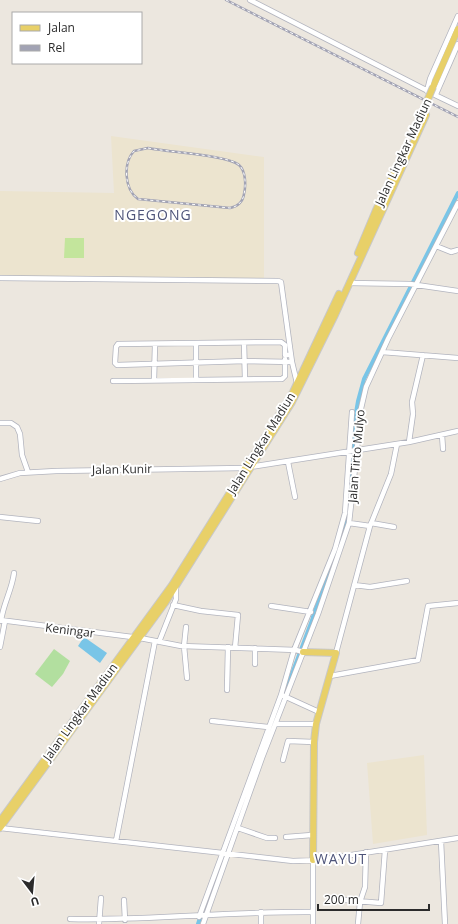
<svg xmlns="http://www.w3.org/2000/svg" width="458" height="924" viewBox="0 0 458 924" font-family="'Open Sans',sans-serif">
<rect width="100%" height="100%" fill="#ece7df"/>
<path fill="#ece4cf" d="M111,136L264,157V279L0,276V191L114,193Z
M424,755L427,835L373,844L367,763Z"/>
<path fill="#b2df9f" d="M54,649L70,661L63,674L52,687L35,674Z"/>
<path fill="#c3e59c" d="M65,238H84V258H64Z"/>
<path fill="#79c5e7" d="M84,637L107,653L100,663L78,646Z"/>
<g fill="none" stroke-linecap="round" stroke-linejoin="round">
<path stroke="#79c5e7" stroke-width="4" d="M351,487L354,424L358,401L364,379L458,193
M313,617L343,532L350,496
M280,706L314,615
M198,924L201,915"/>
<defs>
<path id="minor" d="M250,0L426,90
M458,16L430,79L427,91L436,94L458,44
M435,95L458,106
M436,246L451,252L458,250
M0,278L278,281L281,282L291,355
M349,283L410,284L458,291
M281,342L285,345V355H291L292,362L245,361L117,365L115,363L116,347L118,344Z
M244,343L245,379
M382,352L458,358
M292,362L297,383
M154,380L155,345
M196,380V344
M113,381L282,379L285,376V359
M0,423H11L17,427L20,434L22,455L28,472
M442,435L443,449
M409,442L413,414L412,402L423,355
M288,462L295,497
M250,467L409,442L458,431
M0,479L20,473L56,471L244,468
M0,517L38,521
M349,523L370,526
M371,523L394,527
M354,585L370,587L407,581
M173,605L201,611L238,615L235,648
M271,606L311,612
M0,620L140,638L181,646L296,650L303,652
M1,621C3,604 12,590 14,573
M186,627L184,646L187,678
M159,642L176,599V588L174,586
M0,647L5,621
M255,648V664
M336,653L370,526L391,474L397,444
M330,676L418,660L428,606L458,603
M227,690L228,647
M284,696L319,712
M212,721L268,727
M276,724H316
M283,760L288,741L314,742
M0,828L293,861L320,860L458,838
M238,828L267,838H275
M286,837L312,835
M116,841L155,641
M441,841L445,924
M313,860V924
M333,899L381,903L385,850
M124,900L125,920
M199,917L281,695L294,650L335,549L345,513L352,412
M70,919C151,921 232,911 313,912
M99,924L101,898
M203,924L262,758L318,614L349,523L357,450L359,417L366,387L388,339L458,203
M261,924V912
M358,924L360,902L365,887L366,852"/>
<path id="major" d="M433,87L458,29
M358,253L376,210L402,157
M303,652L336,653L316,724L314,742L313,860
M0,821L172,585L293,392L339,294
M0,828L165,603L292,402L334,317L426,115"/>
</defs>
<use href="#minor" stroke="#b2b4be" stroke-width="6"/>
<use href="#major" stroke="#c8c8c8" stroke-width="8"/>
<use href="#minor" stroke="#fff" stroke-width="4.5"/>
<use href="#major" stroke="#e8d068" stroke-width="6"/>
<defs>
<path id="rail" d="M226,0L458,117
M148,148C166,152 228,155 239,165C246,171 246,186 244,194C243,202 237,207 230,208L138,199C124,189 123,163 134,151Z"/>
</defs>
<use href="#rail" stroke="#a2a3b4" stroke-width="2.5"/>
<use href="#rail" stroke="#fff" stroke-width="1" stroke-dasharray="3" stroke-linecap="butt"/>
<defs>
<path id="major-bridge" d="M422,113L433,87"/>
</defs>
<use href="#major-bridge" stroke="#c8c8c8" stroke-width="8" stroke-linecap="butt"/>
<use href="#major-bridge" stroke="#e8d068" stroke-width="6"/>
</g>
<g text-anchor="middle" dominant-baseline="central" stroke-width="4" stroke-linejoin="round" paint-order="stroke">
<g font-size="12" fill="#2b2b2b" stroke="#fff">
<text transform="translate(403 152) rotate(-65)">Jalan Lingkar Madiun</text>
<text transform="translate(261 443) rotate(-58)">Jalan Lingkar Madiun</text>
<text transform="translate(356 456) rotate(-85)">Jalan Tirto Mulyo</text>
<text transform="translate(122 469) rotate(-1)">Jalan Kunir</text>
<text transform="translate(70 630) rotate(7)">Keningar</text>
<text transform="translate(80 712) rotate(-54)">Jalan Lingkar Madiun</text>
</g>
<g font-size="14" letter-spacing="1" fill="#4e5479" stroke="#fff">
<text x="153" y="214">NGEGONG</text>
<text x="341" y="858">WAYUT</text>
</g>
</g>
<rect x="12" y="12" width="130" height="52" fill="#ffffff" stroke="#aaaaaa"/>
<rect x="20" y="25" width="20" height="6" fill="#e8d068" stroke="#aaaaaa"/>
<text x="48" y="32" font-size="12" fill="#2b2b2b">Jalan</text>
<rect x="20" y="45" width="20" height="6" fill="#a2a3b4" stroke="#aaaaaa"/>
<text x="48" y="52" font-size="12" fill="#2b2b2b">Rel</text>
<g transform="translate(32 892) rotate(164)" stroke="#ffffff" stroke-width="3" paint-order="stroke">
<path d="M0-3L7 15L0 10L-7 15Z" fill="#2b2b2b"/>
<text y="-6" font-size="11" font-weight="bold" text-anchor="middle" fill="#2b2b2b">U</text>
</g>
<path d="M318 904v6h111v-6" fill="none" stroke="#2b2b2b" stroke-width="2"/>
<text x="324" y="904" font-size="12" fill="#2b2b2b" stroke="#ffffff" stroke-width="3" paint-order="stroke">200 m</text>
</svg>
